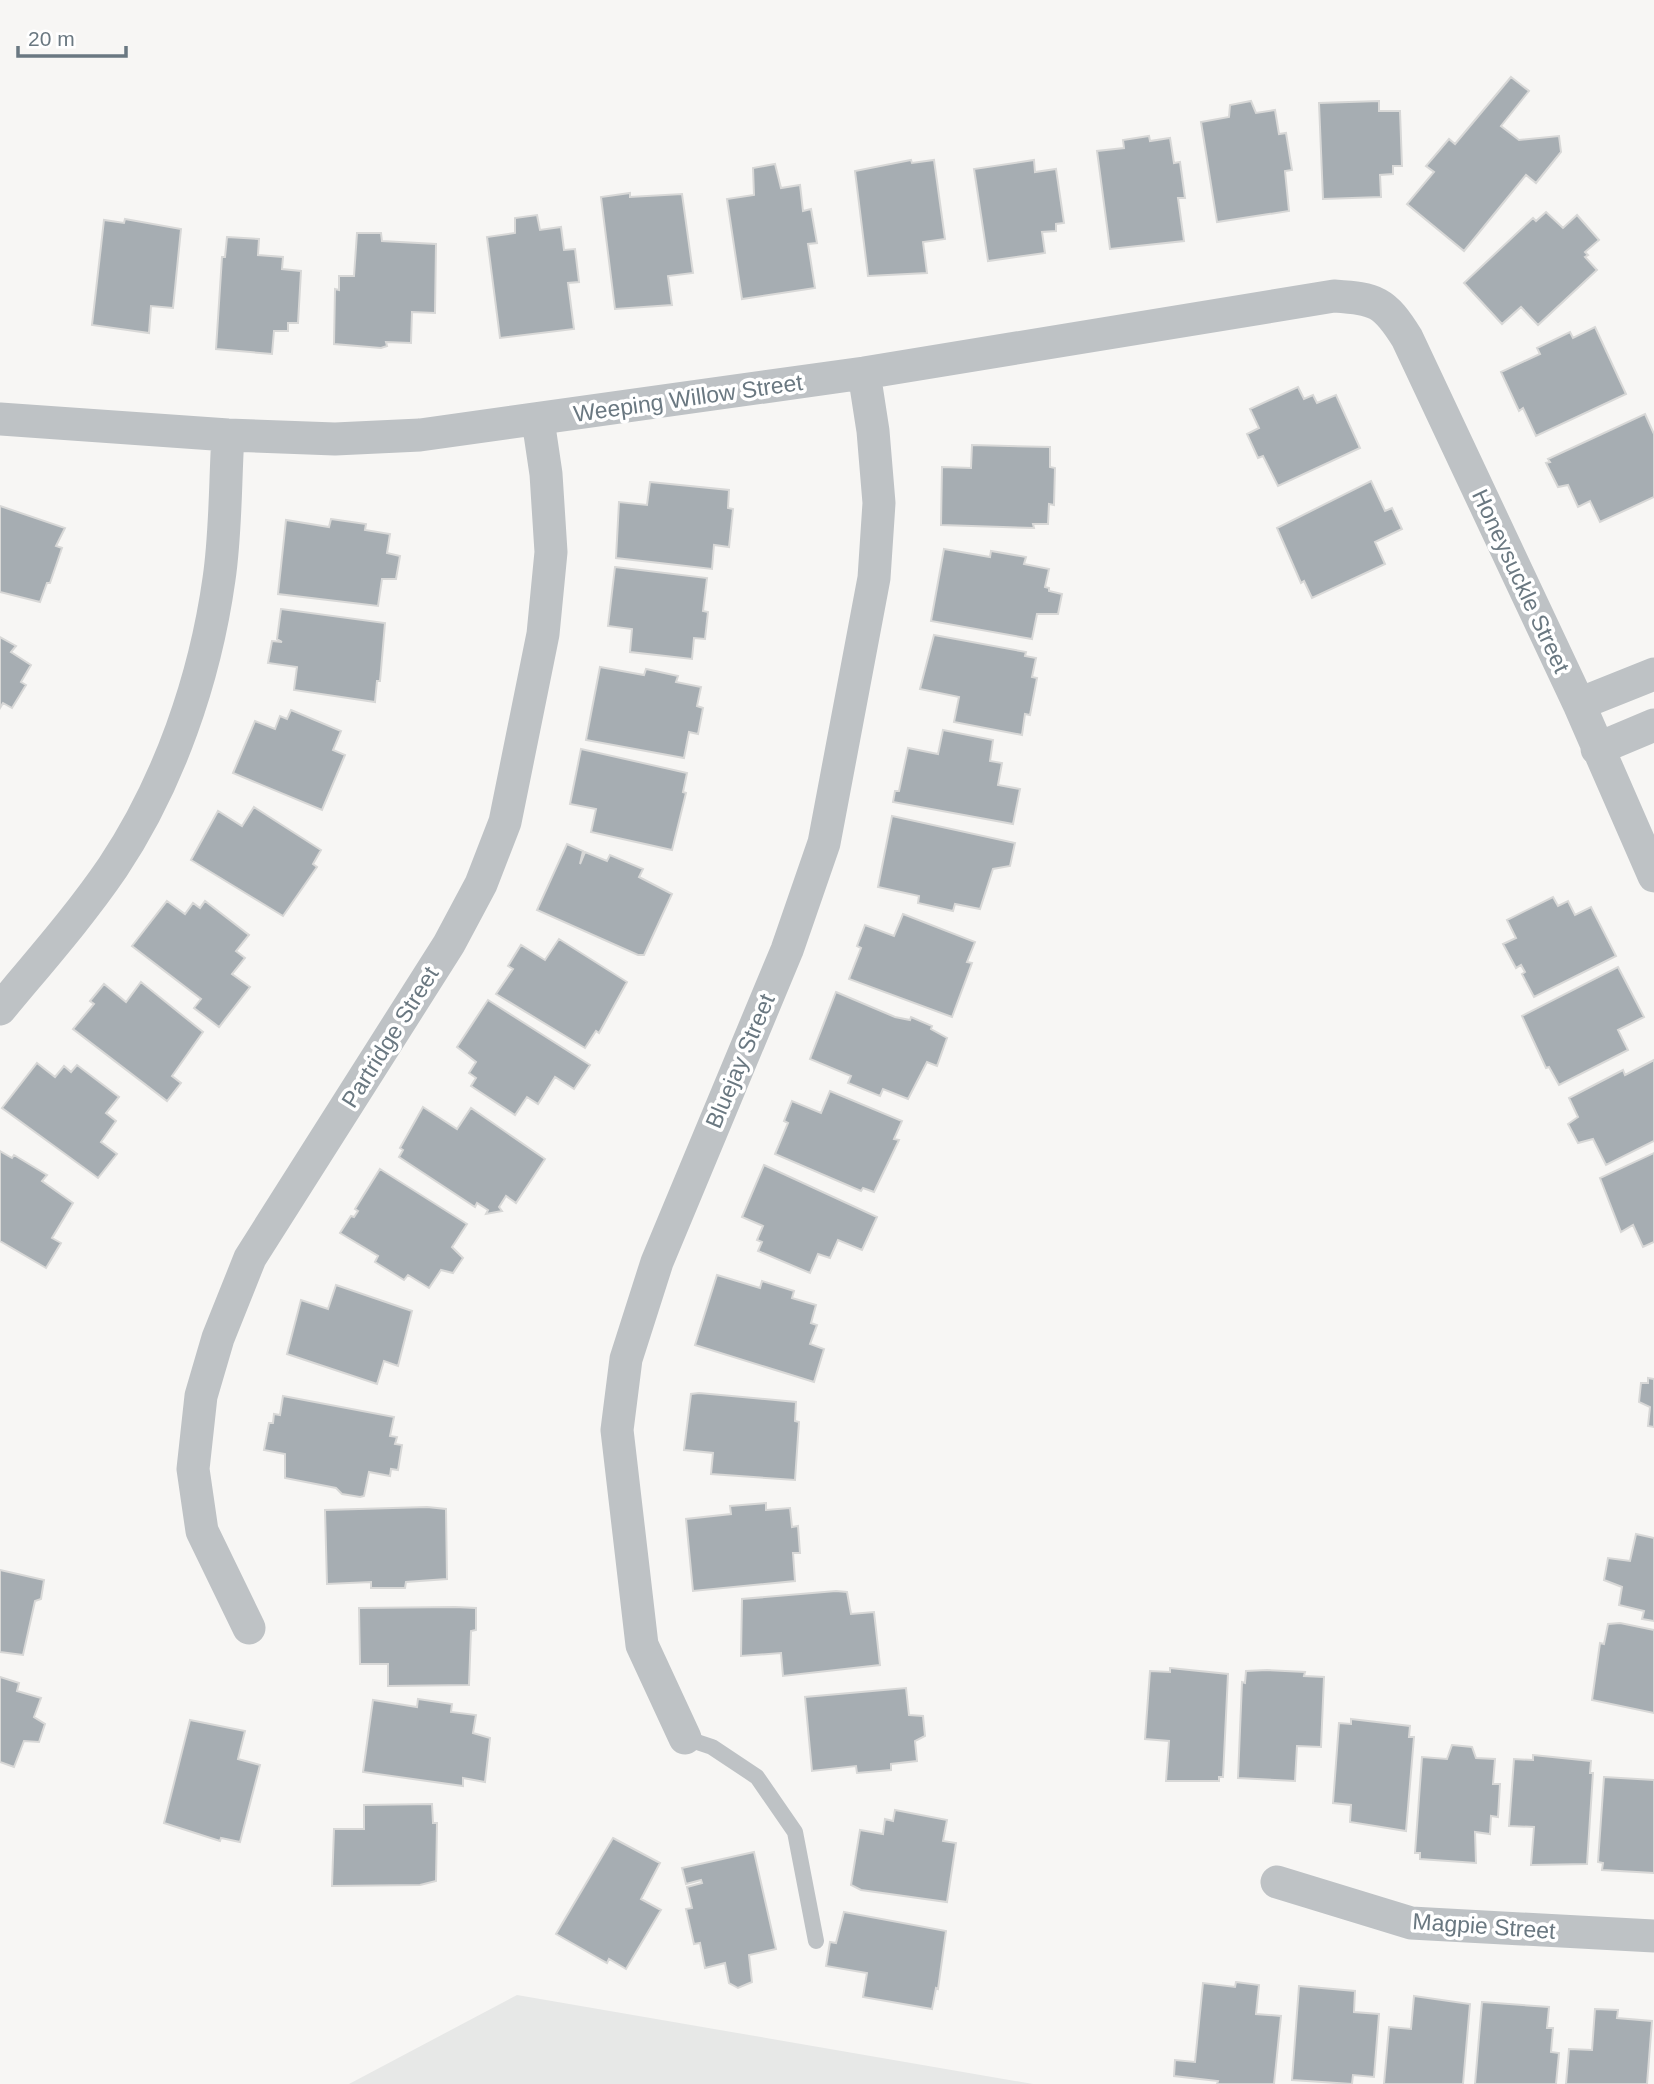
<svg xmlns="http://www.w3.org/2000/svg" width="1654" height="2084" viewBox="0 0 1654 2084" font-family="Arial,sans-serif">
<rect width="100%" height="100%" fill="#f7f6f4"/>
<path fill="#e7e8e7" d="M517,1995L1033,2084H349Z"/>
<path fill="#a6adb2" stroke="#d8d8d7" stroke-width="2" d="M1511,77L1529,91L1501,126L1519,140L1559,136L1561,152L1536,183L1526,175L1464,251L1407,204L1434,172L1426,166L1449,139L1455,144Z
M1251,101L1256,113L1275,110L1279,134L1286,133L1292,170L1285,171L1289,211L1217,222L1201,122L1229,117L1230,105Z
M1379,101V111H1400L1402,166H1393V174L1380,175L1381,197L1323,199L1319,103Z
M1149,136L1150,141L1170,138L1174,163L1180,162L1185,198H1178L1184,241L1110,249L1097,151L1124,148L1123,140Z
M911,160L912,163L934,160L945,239L923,242L927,273L868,276L855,171Z
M1034,160L1035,172L1056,169L1064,223L1056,224V231L1042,232L1045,253L988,261L974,169Z
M775,164L781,188L800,185L803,211L811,209L817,243L808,244L815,288L742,299L727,199L754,195L753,168Z
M630,193V197L682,194L693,273L668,276L672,305L615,309L601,197Z
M1546,212L1563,228L1577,215L1599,240L1585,252L1588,255L1585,257L1597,270L1538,325L1521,307L1502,324L1464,283L1533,218L1536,221Z
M537,215L540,230L561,227L564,250L575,249L579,282L568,283L574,329L500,338L487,237L515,233V218Z
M125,219L181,229L173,308L151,306L149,333L92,325L104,220L124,223Z
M357,233H381L382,241L436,244L435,313L412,312L411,343L386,342L387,346L381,348L334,344L335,289L339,290V276H354Z
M227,237L259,239L258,255L283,257L282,269L301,271L298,323H288V331H274L272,354L216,349L222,257H225Z
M1595,327L1626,394L1536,436L1523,408L1519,411L1501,372L1540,354L1537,348L1570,332L1573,338Z
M1298,387L1304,399L1313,395L1317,403L1336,395L1360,448L1278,486L1263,456L1258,458L1247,434L1259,428L1250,409Z
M1645,414L1654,434V497L1600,522L1590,501L1578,507L1568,485L1558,487L1546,463L1550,462L1548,459Z
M972,445L1050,447V467L1055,468L1054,505L1049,504L1048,524H1033L1034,528L941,525L942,467L971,468Z
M1371,481L1385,511L1392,508L1402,529L1375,542L1385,564L1312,598L1304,581L1301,583L1277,528Z
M650,482L729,490L728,508L733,509L729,547L714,545L712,569L616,558L619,502L647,505Z
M0,506L65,528L56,546L62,548L50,583H47L40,602L0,592Z
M331,519L366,524L365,530L390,534L387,553L400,556L396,579H382L378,606L278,594L286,520L329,527Z
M944,549L990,557L991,551L1026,557L1024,564L1049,569L1045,587L1049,588V591L1062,594L1058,614H1037L1032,639L931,621Z
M615,567L707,578L703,611L708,612L705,639L694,638L692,659L630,652L632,629L608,626Z
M281,609L385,623L380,681H377L375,702L294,690L297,667L268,663L272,641L282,642L277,639Z
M934,635L1026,652L1025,656L1036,658L1032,677L1037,678L1030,715L1025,714L1022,735L954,722L959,697L920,689Z
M0,637L16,646L11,652L31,665L21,682L26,685L12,708L3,703L0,708Z
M600,667L644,675L646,669L678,676L676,682L701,687L697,706L703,708L698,734L689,732L684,758L586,740Z
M291,710L341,731L333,750L345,755L322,810L233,773L255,721L275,729L280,716L287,719Z
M943,730L993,740L990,761L1002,763L998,785L1020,789L1013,824L893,802L895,791H899L908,748L938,754Z
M581,749L687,773L683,792L686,793L672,850L591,832L596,809L570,804Z
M254,807L321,850L313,864L317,867L283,916L191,860L218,811L242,826Z
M892,816L1015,843L1010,866L993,869L980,909L955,904L953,911L918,903L919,896L878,887Z
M567,844L583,851L580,864L585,852L607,861L610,855L643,869L639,877L672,894L644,955H638L537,910Z
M1553,897L1558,906L1568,901L1575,915L1591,907L1616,956L1534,997L1522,974L1525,972L1521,965L1516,968L1503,944L1516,938L1507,920Z
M167,901L185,914L193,903L200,908L205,901L249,935L236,951L245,958L232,974L250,987L219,1027L194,1008L201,999L132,946Z
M903,914L975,942L967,962L972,963L952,1017L849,979L861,948L857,946L865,925L894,936Z
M559,939L627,982L599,1033L596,1031L585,1048L496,994L513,969L508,966L521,945L545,960Z
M1618,967L1644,1017L1618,1030L1628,1050L1559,1085L1549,1067L1546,1068L1522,1016Z
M141,982L203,1032L172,1076L181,1083L167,1101L73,1029L94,1004L90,1001L104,984L126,1002Z
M836,992L895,1017L910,1020L911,1017L932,1026L931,1029L947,1038L937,1066L927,1062L908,1099L883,1089L880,1096L848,1083L851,1076L810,1059Z
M488,1000L590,1065L574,1089L555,1077L538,1104L527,1097L515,1115L471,1086L476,1078L469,1073L476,1062L457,1047Z
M1654,1060V1141L1606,1165L1593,1139L1578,1143L1568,1124L1578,1117L1569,1098L1623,1070L1625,1075Z
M37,1063L55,1077L64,1066L71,1072L77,1065L119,1097L106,1113L116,1121L101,1142L117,1154L98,1178L2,1108Z
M830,1091L902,1121L894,1139L899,1140L874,1192L863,1188L861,1191L775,1154L788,1123L784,1121L792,1101L821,1113Z
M423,1107L457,1129L471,1108L545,1159L516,1203L506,1196L499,1207L502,1211L486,1214L488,1210L477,1203L475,1207L399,1157L403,1150L400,1148Z
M0,1151L12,1158L14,1155L47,1175L42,1181L73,1203L52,1238L61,1243L46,1268L0,1241Z
M1654,1153V1242L1643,1247L1633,1225L1621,1232L1600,1178Z
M764,1165L877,1217L862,1250L838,1240L830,1258L818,1254L810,1273L758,1251L762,1242L757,1240L763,1226L742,1217Z
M380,1169L467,1224L452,1247L463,1258L453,1273L441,1270L429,1288L408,1275L404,1280L375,1262L378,1256L340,1233L351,1216L354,1217L358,1211L355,1209Z
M717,1275L760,1288L762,1281L794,1291L792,1298L816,1305L811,1323L817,1325L810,1344L824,1349L814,1382L695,1345Z
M336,1285L412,1311L398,1366L384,1361L377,1384L287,1354L301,1300L328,1309Z
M1648,1378L1654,1379V1427L1648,1426L1650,1407L1639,1402L1641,1383H1648Z
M699,1393L796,1402L795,1421L799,1422L795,1480L711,1474L713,1453L684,1450L691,1394Z
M283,1396L394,1417L390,1436L397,1437L395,1444L402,1445L398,1470L391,1469L390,1476L369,1472L364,1496L360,1497L342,1494L336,1488L285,1478V1454L264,1450L269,1423H273L274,1414L280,1415Z
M766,1503V1510L790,1508L792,1527L798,1526L800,1553H793L795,1581L693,1591L686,1519L731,1514L730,1506Z
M427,1507L446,1509L447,1579L406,1582L405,1588H371V1582L327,1584L325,1510Z
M1636,1534L1654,1538V1621L1642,1619L1644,1611L1619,1605L1622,1587L1604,1580L1608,1558L1630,1561Z
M0,1570L44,1580L41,1599L35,1601L23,1655L0,1652Z
M836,1591L847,1592L851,1614L874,1612L880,1665L783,1676L781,1653L741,1656L742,1599Z
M455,1607L476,1608V1630L471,1631L469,1685L388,1686V1664H360L359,1608Z
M1620,1623L1654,1630V1713L1592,1700L1600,1643L1604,1644L1608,1624Z
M1170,1668L1228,1674L1223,1777H1219V1781H1166L1169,1741L1145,1739L1150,1671L1170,1672Z
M1267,1670L1305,1672L1304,1676L1324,1677L1321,1747L1297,1746L1295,1781L1238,1778L1242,1682L1245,1683L1246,1671Z
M0,1677L19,1683L17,1691L41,1698L34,1717L45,1724L39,1742L24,1741L14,1767L0,1762Z
M906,1688L909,1715L923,1716L925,1736L915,1741L917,1761L891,1764V1770L857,1773L856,1766L812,1771L805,1697Z
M418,1699L452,1704L451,1712L476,1715L473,1733L490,1738L485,1782L463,1778V1786L363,1772L373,1700L417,1707Z
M1351,1719L1410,1726L1409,1737H1414L1406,1831L1350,1822L1351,1805L1333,1803L1339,1723L1351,1724Z
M190,1720L245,1731L238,1759L260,1765L240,1842L221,1838L220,1841L164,1823Z
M1452,1745L1472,1747L1476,1758L1495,1759L1493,1784H1500L1498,1817L1491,1816L1490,1834L1475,1832L1476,1863L1420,1859V1853H1415L1422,1757L1447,1759Z
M1533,1755L1591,1761L1590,1773H1593L1587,1864L1531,1865L1534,1827L1509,1826L1514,1759L1533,1760Z
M1604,1777L1654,1780V1873L1602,1870L1603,1863L1598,1862Z
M432,1804L433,1823H437L436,1881L420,1885L332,1886L334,1829H364V1805Z
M895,1810L947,1820L943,1841L956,1843L947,1902L861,1890L851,1885L860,1830L883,1834L885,1819L893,1821Z
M613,1838L660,1863L641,1899L661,1910L626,1969L609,1959L607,1963L556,1934Z
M754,1852L776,1949L749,1955L752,1982L738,1988L729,1983L725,1963L705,1968L700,1943L694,1944L686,1909L692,1908L687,1887L702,1883L701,1880L686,1884L682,1868Z
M844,1912L946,1931L938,1989L936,1988L932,2009L863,1997L867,1973L826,1966L830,1942L836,1943Z
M1236,1982L1259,1985L1256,2014L1281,2016L1274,2084H1217L1218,2081L1174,2076L1175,2060L1195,2062L1203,1983L1235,1987Z
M1299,1986L1355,1991L1354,2012L1379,2014L1374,2077L1353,2075L1352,2084L1292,2080Z
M1414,1996L1470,2004L1463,2084H1384L1389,2027L1411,2029Z
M1482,2002L1549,2007L1547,2028H1553L1551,2052L1559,2053L1556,2084H1475Z
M1595,2009L1618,2010L1617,2018L1652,2021L1647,2084H1566L1569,2049L1592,2050Z"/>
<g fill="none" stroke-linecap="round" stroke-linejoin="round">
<path stroke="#bec2c5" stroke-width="16" d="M685,1738L712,1747L757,1777L795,1832L816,1941"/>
<path stroke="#bec2c5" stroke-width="33" d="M0,419L228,435L335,439L420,435L864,373L1334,296C1376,299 1384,301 1407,338L1579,704L1654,876
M1579,704L1654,674
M1597,749L1654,725
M0,1009C38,963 79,917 113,867C169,783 205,679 219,579C226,532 225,482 228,435
M249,1628L202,1531L193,1469L201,1396L218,1338L250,1258L449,944L481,884L505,822L543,634L551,552L546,474L538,420
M685,1738L642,1645L617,1430L626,1359L657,1262L787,950L824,843L874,578L879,503L873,431L864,373
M1277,1882L1411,1923L1654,1936"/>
</g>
<g text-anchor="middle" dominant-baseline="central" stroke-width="7" stroke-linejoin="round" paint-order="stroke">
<g font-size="23" fill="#6a7881" stroke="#fff">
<text transform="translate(688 398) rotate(-8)">Weeping Willow Street</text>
<text transform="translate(1521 581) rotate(65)">Honeysuckle Street</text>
<text transform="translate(390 1037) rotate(-58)">Partridge Street</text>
<text transform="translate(740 1061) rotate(-67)">Bluejay Street</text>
<text transform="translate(1484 1926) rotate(4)">Magpie Street</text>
</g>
</g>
<path d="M18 46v10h108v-10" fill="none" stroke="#6a7881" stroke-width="3.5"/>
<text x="28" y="46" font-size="21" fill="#6a7881" stroke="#ffffff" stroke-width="5" paint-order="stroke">20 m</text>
</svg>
